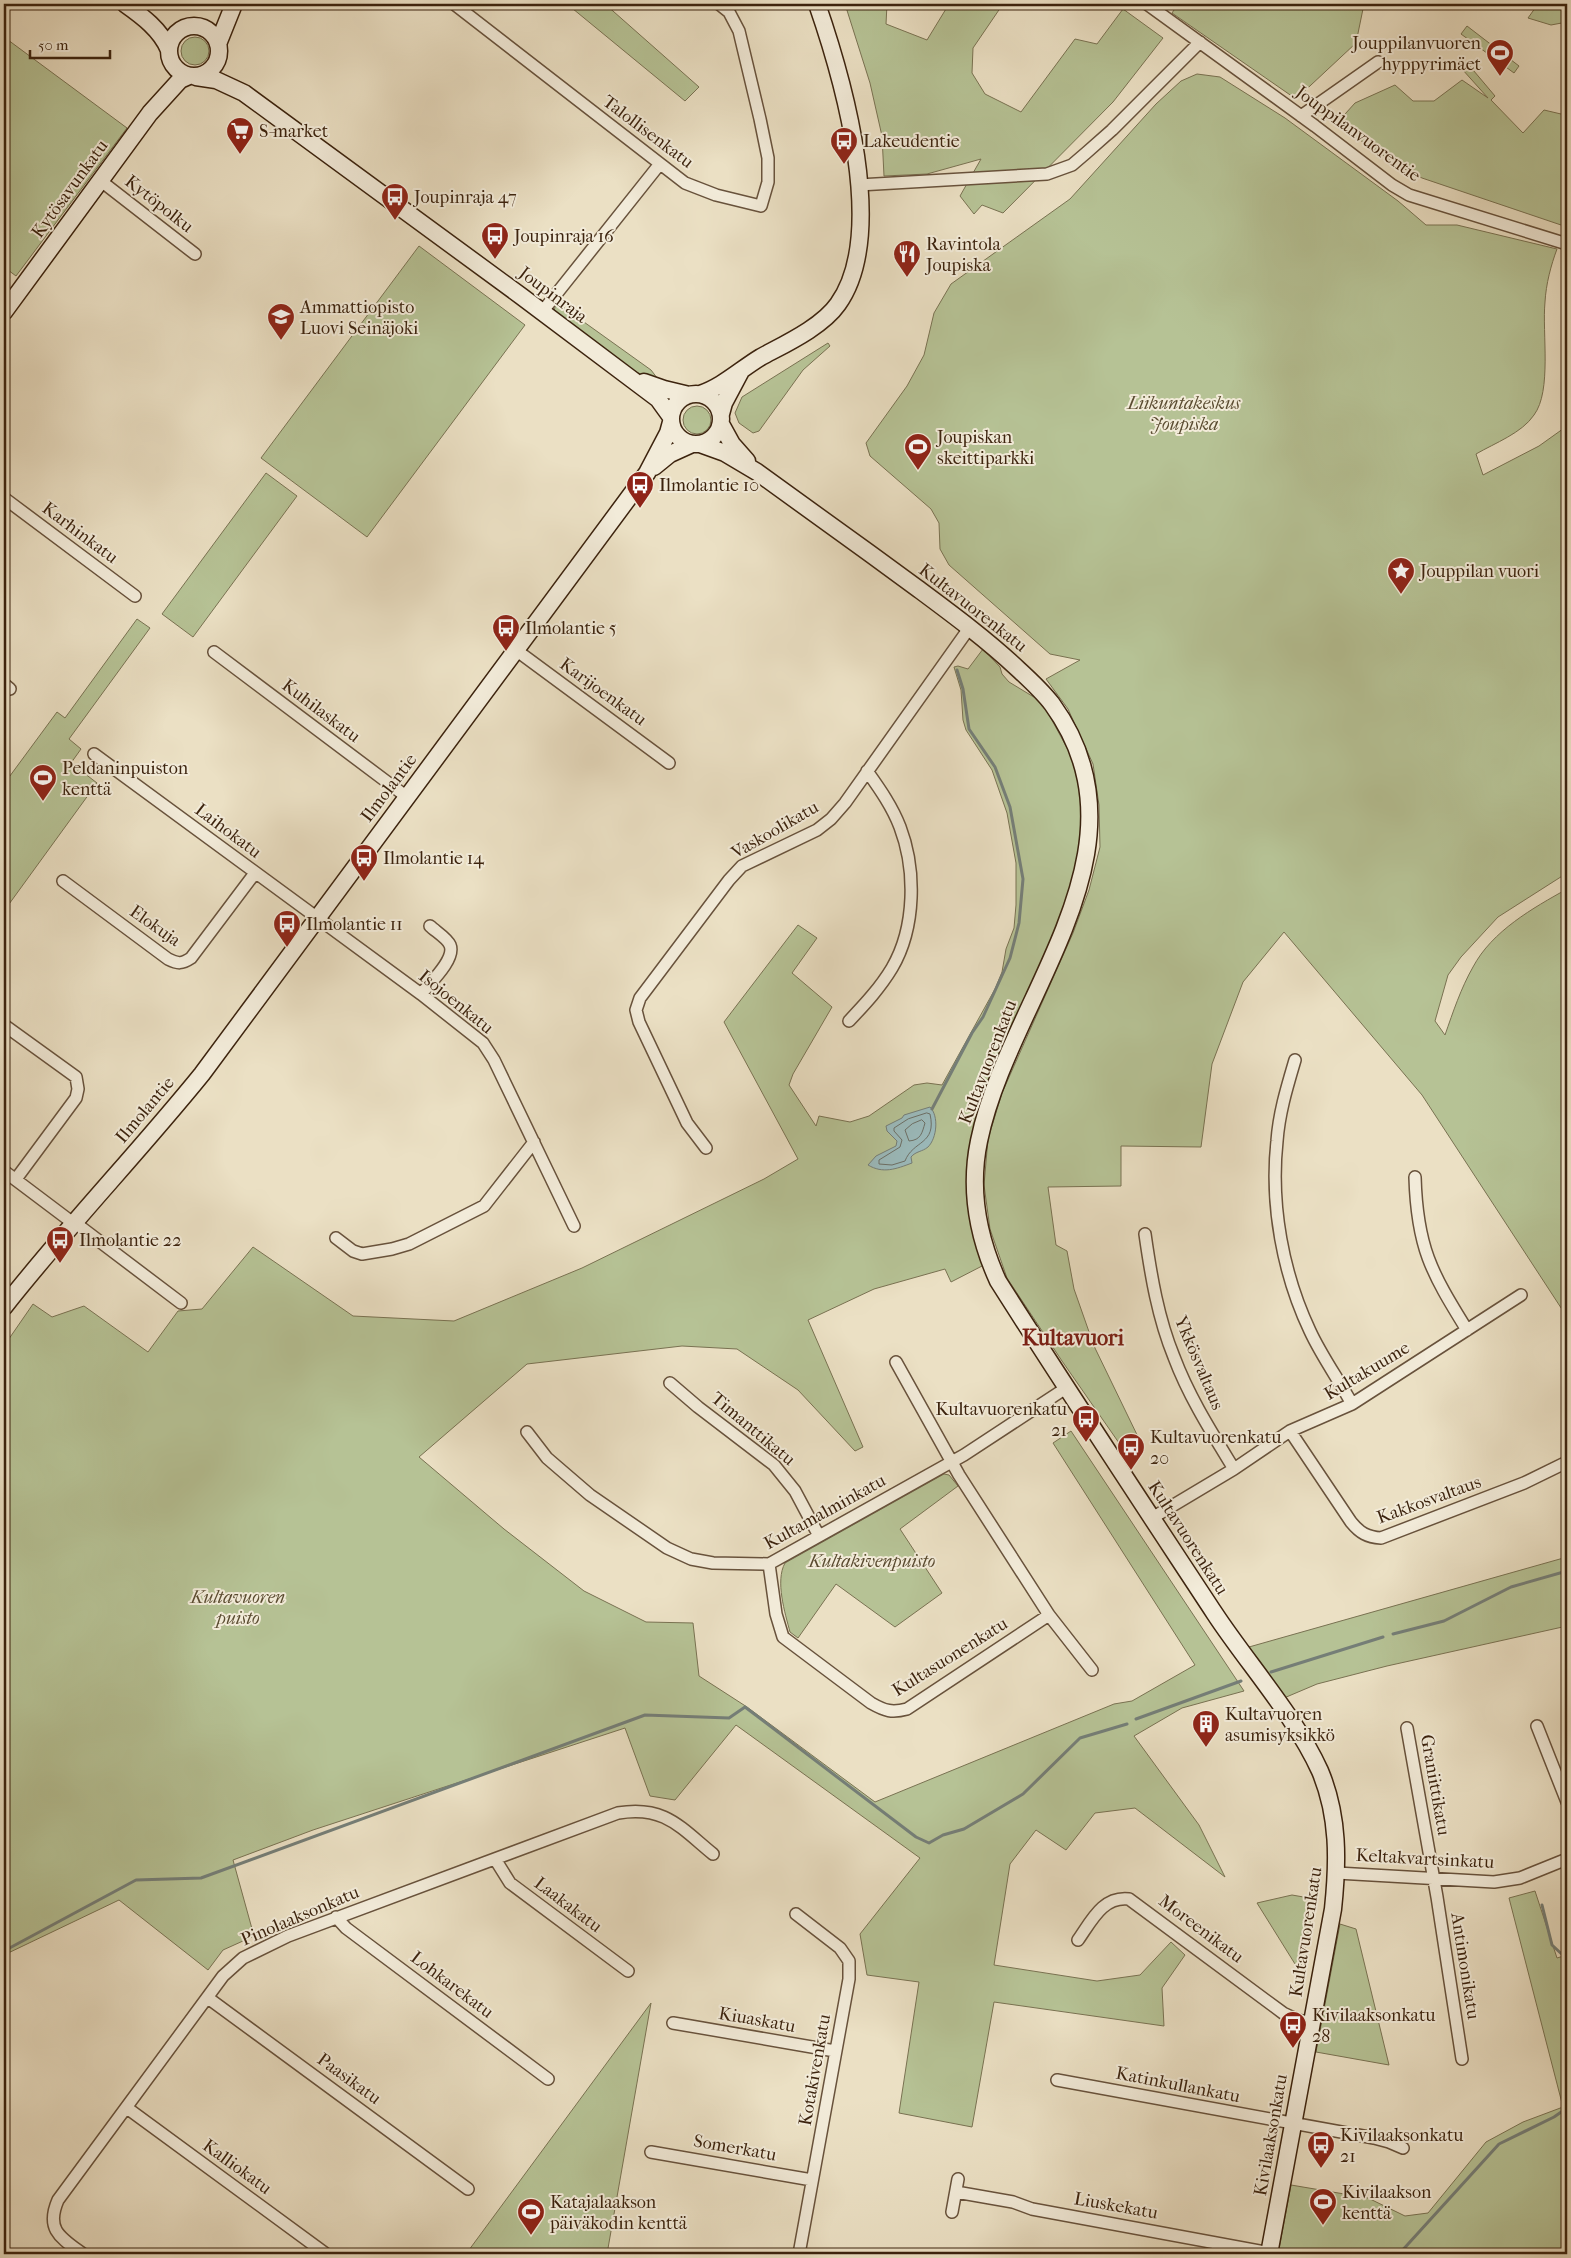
<svg xmlns="http://www.w3.org/2000/svg" width="1571" height="2258" viewBox="0 0 1571 2258" font-family="'IM FELL French Canon',serif">
<rect width="100%" height="100%" fill="#ebe0c4"/>
<filter id="stains"><feTurbulence type="fractalNoise" baseFrequency=".004" numOctaves="4"/><feColorMatrix values="0 0 0 0 .2 0 0 0 0 .09 0 0 0 0 .02 0 0 0 .5 -.17"/></filter>
<radialGradient id="worn" r=".72"><stop offset=".6" stop-color="#630" stop-opacity="0"/><stop offset="1" stop-color="#630" stop-opacity=".3"/></radialGradient>
<path fill="#b6c295" stroke="#797252" d="M567,4H605L699,87L685,101Z
M845,4H887L886,24L927,40L949,4H1003L973,48L972,73L985,94L1021,112L1075,39L1097,44L1123,9L1163,38L1113,102L1003,213L982,205L974,214L960,196L981,159L927,174L884,176L882,136L870,83Z
M1178,4H1364L1356,43L1296,99L1172,13Z
M1538,4H1567V22L1551,25L1528,18Z
M1467,26L1519,66L1514,73L1461,34Z
M181 51a14 14 0 1 1 28 0a14 14 0 1 1-28 0Z
M4,37L127,128L16,276L4,267Z
M1468,64L1495,96L1491,100L1523,133L1544,110L1561,114L1567,118V220L1564,226L1422,178L1399,166L1336,124L1355,103L1395,85L1413,101H1434L1462,80L1488,98L1462,69Z
M1197,74L1220,77L1285,118L1398,201L1426,225H1457L1557,249C1551,265 1546,284 1545,302C1542,333 1552,391 1534,415C1522,433 1495,443 1476,454L1483,475L1539,446L1567,426V873L1498,917L1461,957L1448,975L1435,1021L1445,1035C1453,1012 1461,988 1473,967C1492,931 1533,908 1567,889V1317L1422,1095L1284,932L1243,982L1212,1064L1201,1147L1121,1146V1186L1048,1187L1056,1245L1067,1251L1074,1289L1094,1346L1141,1443L1126,1453L1062,1361L1007,1278L990,1229L984,1185L988,1139L1002,1093L1073,933L1089,890L1100,847L1099,805L1093,764L1068,709L1046,679L1080,660L1050,654L949,565L940,549L939,523L931,509L870,456L866,443L907,386L924,355L934,313L951,284L1070,199L1156,104L1181,81Z
M419,246L525,325L367,537L261,458Z
M556,302L651,370L661,383L634,371L554,312Z
M828,343L830,346L803,370L759,431L753,433L739,423L735,413L742,397Z
M683 420a14 14 0 1 1 28 0a14 14 0 1 1-28 0Z
M266,473L297,496L193,637L162,614Z
M137,619L150,628L69,739L81,749L71,763L97,783L4,911V784L57,712L65,718Z
M983,649L1000,667L1002,674L1009,682L1042,702L1072,757L1083,805L1075,883L984,1095L972,1136L968,1164L969,1205L975,1241L984,1265L951,1282L945,1269L874,1289L808,1320L863,1447L855,1451L798,1390L737,1349L682,1346L527,1364L419,1457L504,1529L584,1591L646,1622L693,1623L699,1676L747,1707L875,1802L1114,1704L1132,1701L1195,1665L1053,1443L1071,1431L1244,1691L1182,1708L1134,1736L1199,1825L1225,1877L1135,1808L1095,1813L1066,1850L1036,1830L1010,1864L994,1965L1097,1981L1140,1975L1171,1942L1185,1955L1162,1988L1164,2026L994,2002L972,2127L899,2113L919,1982L867,1975L860,1934L920,1858L736,1725L675,1800L650,1796L625,1728L313,1830L233,1860L254,1936L223,1950L208,1970L119,1900L4,1955V1346L33,1304L52,1317L84,1306L148,1352L178,1311L202,1309L253,1247L353,1316L454,1321L582,1268L764,1179L798,1159L724,1022L798,925L817,938L792,973L832,1007L793,1074L789,1085L816,1126L819,1116L850,1122L869,1116L914,1085L927,1083L942,1085L995,989L1002,972L1006,949L1014,928L1016,905V863L1007,813L992,770L966,730L963,720L961,690L954,667L958,666L968,669Z
M944,1474L949,1475L958,1486L900,1529L942,1593L895,1627L836,1584L798,1638L790,1632C785,1613 775,1581 785,1563Z
M1567,1557V1626L1387,1666L1317,1684L1284,1698L1249,1647Z
M1535,1891L1557,1958L1567,1955V2254H1278L1291,2185L1368,2198L1405,2216L1428,2213L1486,2142L1523,2122L1563,2107L1509,1898Z
M1292,1895L1315,1899L1300,1972L1257,1903Z
M1340,1924L1356,1929L1389,2065L1316,2052Z
M651,2003L607,2254H466Z"/>
<path fill="#9bbbbd" stroke="#757e77" d="M930,1107C939,1116 937,1138 928,1147C922,1152 916,1151 911,1157L912,1163C896,1169 883,1174 868,1165L876,1156L896,1146L897,1141L887,1131L886,1126L902,1118L904,1115Z"/>
<g fill="none" stroke-linecap="round" stroke-linejoin="round">
<path stroke="#6c6f66" stroke-width="1" d="M927,1113L930,1114C937,1145 913,1140 905,1161L892,1165L879,1164V1160L900,1147L902,1140L894,1131V1128L908,1119Z
M922,1120L925,1123C922,1133 921,1140 909,1141L905,1130L912,1124Z"/>
<path stroke="#757e77" stroke-width="3" d="M932,1109L972,1033L983,1017L1010,958L1019,923L1023,879L1010,807L995,767L969,729L963,689L957,670
M1393,1634L1444,1621L1511,1587L1567,1571
M1271,1672L1383,1637
M1136,1719L1241,1681
M1542,1905L1552,1945L1567,1959
M4,1951L136,1880L201,1878L645,1715L729,1718L745,1707L916,1837L929,1843L943,1835L964,1829L1023,1794L1080,1738L1127,1724
M1399,2254L1499,2144L1554,2117L1567,2108"/>
<defs>
<path id="street" d="M454,4L685,183L716,195L761,206L768,182V158L760,119L739,31L729,12L719,4
M1147,4L1315,126L1392,185L1409,195L1567,244
M1301,116L1378,62
M101,181L195,254
M859,185L1047,174L1072,165L1086,153L1112,130L1200,42
M542,312L659,165
M4,498L135,596
M516,650L669,763
M214,652L407,797
M4,684L10,689
M94,754L421,994L483,1043L494,1060L574,1226
M63,881L168,959C178,964 182,964 191,958L255,873
M421,994C430,983 456,959 450,945C447,938 435,931 430,926
M849,1021C865,1004 880,988 892,968C916,927 916,869 900,827C892,806 879,788 867,771
M4,1025L76,1077L78,1089L76,1098L16,1179
M1295,1060C1287,1087 1279,1113 1277,1141C1270,1205 1283,1274 1310,1331C1322,1357 1339,1380 1352,1404
M706,1148L687,1123L639,1022L636,1010L640,998L729,880L742,866L817,830L831,819L845,803L970,627
M4,1171L73,1223
M1415,1177C1417,1247 1431,1272 1467,1330
M74,1222L181,1303
M1145,1234C1151,1276 1158,1318 1174,1357C1189,1397 1212,1433 1234,1469
M336,1238L353,1251L362,1254L392,1249L409,1244L484,1206L534,1142
M896,1362L959,1475L1049,1615L1092,1670
M670,1383L698,1407L774,1465L795,1491L819,1536
M1290,1431L1351,1522C1360,1533 1367,1537 1381,1538L1524,1483L1567,1462
M527,1432L547,1458L590,1495L667,1548L691,1559L713,1563L769,1564L964,1455L1066,1388
M1152,1518L1234,1469L1290,1431L1352,1404L1521,1295
M769,1564L776,1614L783,1637L871,1703C885,1711 892,1713 907,1709L1049,1615
M1537,1726L1567,1802
M1407,1728L1437,1897L1462,2059
M495,1859L510,1883L628,1971
M1337,1873L1494,1882L1520,1878L1567,1859
M796,1914L840,1948L849,1961V1979L799,2254
M336,1917L346,1928L548,2079
M1078,1940C1092,1920 1103,1896 1129,1899L1283,2013L1298,2020L1312,2023
M208,1998L468,2189
M673,2023L835,2051
M1057,2080L1374,2138L1389,2142L1403,2148
M127,2108L326,2254
M651,2152L812,2180
M956,2192L1013,2202L1032,2209L1270,2253
M952,2212L958,2179
M83,2254C61,2238 45,2230 58,2200L223,1976L243,1958L288,1936L618,1813C664,1805 680,1827 713,1854"/>
<path id="secondary" d="M125,4C142,16 161,30 169,50
M169 51a25 25 0 1 1 50 0a25 25 0 1 1-50 0Z
M218,44L234,4
M196,77L216,80L244,93L521,296L658,399L671,417
M4,312L150,113L180,80L189,76
M644,382L664,389L689,395
M671 419a25 25 0 1 1 50 0a25 25 0 1 1-50 0Z
M700,394C722,387 741,369 761,357C785,344 822,327 838,304C888,234 843,79 817,4
M721,414L724,403L741,371
M721,424L732,444L747,461
M700,444L725,453L757,472C811,511 864,549 917,588C952,614 986,639 1018,669C1030,680 1042,691 1052,704C1158,850 1008,998 979,1141C969,1189 978,1237 998,1281C1069,1393 1142,1503 1215,1614C1248,1664 1295,1716 1320,1771C1339,1816 1338,1862 1333,1909L1269,2254
M654,467L670,454L692,444
M4,1307C67,1227 138,1153 202,1074L647,473L668,433L671,422"/>
</defs>
<use href="#street" stroke="#68523c" stroke-width="14"/>
<use href="#secondary" stroke="#3c230e" stroke-width="19"/>
<use href="#street" stroke="#f2ebd9" stroke-width="11"/>
<use href="#secondary" stroke="#f2ebd9" stroke-width="16"/>
</g>
<defs>
<symbol id="stadium-pin" viewBox="-11 -11 22 30"><path d="M0 17L-7.5 6A9.5 9.5 0 1 1 7.5 6Z" fill="#8f2418" stroke="#f2ebd9"/><path d="M0-5a6.5 5 0 1 0 0 10a6.5 5 0 1 0 0-10ZM-3.5-1.8h7v3.6h-7Z" fill="#fff"/></symbol>
<symbol id="supermarket-pin" viewBox="-11 -11 22 30"><path d="M0 17L-7.5 6A9.5 9.5 0 1 1 7.5 6Z" fill="#8f2418" stroke="#f2ebd9"/><path d="M-6-5.5h2.5l.6 2H6L4.5 2H-2.5L-4.4-4H-6ZM-1.5 3.2a1.3 1.3 0 1 0 .1 0ZM3 3.2a1.3 1.3 0 1 0 .1 0Z" fill="#fff"/></symbol>
<symbol id="bus-pin" viewBox="-11 -11 22 30"><path d="M0 17L-7.5 6A9.5 9.5 0 1 1 7.5 6Z" fill="#8f2418" stroke="#f2ebd9"/><path d="M-5-6H5V4H4V6H2V4H-2V6H-4V4H-5ZM-3.5-4V0h7V-4ZM-3.5 1.2v1.5H-2V1.2ZM2 1.2v1.5H3.5V1.2Z" fill="#fff"/></symbol>
<symbol id="restaurant-pin" viewBox="-11 -11 22 30"><path d="M0 17L-7.5 6A9.5 9.5 0 1 1 7.5 6Z" fill="#8f2418" stroke="#f2ebd9"/><path d="M-5-6h1v4h1v-4h1v4h1v-4h1v5L-1.5 .5V6h-2V.5L-5-1ZM5-6V6H3V1.5H1.5Q1.5-4 5-6Z" fill="#fff"/></symbol>
<symbol id="school-pin" viewBox="-11 -11 22 30"><path d="M0 17L-7.5 6A9.5 9.5 0 1 1 7.5 6Z" fill="#8f2418" stroke="#f2ebd9"/><path d="M0-5L7-2L0 1L-7-2ZM-4 1L0 2.5L4 1V4Q0 6-4 4Z" fill="#fff"/></symbol>
<symbol id="sight-pin" viewBox="-11 -11 22 30"><path d="M0 17L-7.5 6A9.5 9.5 0 1 1 7.5 6Z" fill="#8f2418" stroke="#f2ebd9"/><path d="M0-6L1.8-2.2L6-1.7L2.9 1.2L3.7 5.4L0 3.3L-3.7 5.4L-2.9 1.2L-6-1.7L-1.8-2.2Z" fill="#fff"/></symbol>
<symbol id="building-pin" viewBox="-11 -11 22 30"><path d="M0 17L-7.5 6A9.5 9.5 0 1 1 7.5 6Z" fill="#8f2418" stroke="#f2ebd9"/><path d="M-4-6H4V6H1V3H-1V6H-4ZM-2.5-4.3h1.7v1.8h-1.7ZM.8-4.3h1.7v1.8H.8ZM-2.5-1h1.7V.8h-1.7ZM.8-1h1.7V.8H.8Z" fill="#fff"/></symbol>
</defs>
<g fill-rule="evenodd">
<use href="#stadium-pin" x="1484" y="37" width="32" height="43"/>
<use href="#supermarket-pin" x="224" y="115" width="32" height="43"/>
<use href="#bus-pin" x="828" y="125" width="32" height="43"/>
<use href="#bus-pin" x="379" y="181" width="32" height="43"/>
<use href="#bus-pin" x="479" y="220" width="32" height="43"/>
<use href="#restaurant-pin" x="891" y="238" width="32" height="43"/>
<use href="#school-pin" x="265" y="301" width="32" height="43"/>
<use href="#stadium-pin" x="902" y="431" width="32" height="43"/>
<use href="#bus-pin" x="624" y="469" width="32" height="43"/>
<use href="#sight-pin" x="1385" y="555" width="32" height="43"/>
<use href="#bus-pin" x="490" y="612" width="32" height="43"/>
<use href="#stadium-pin" x="27" y="762" width="32" height="43"/>
<use href="#bus-pin" x="348" y="842" width="32" height="43"/>
<use href="#bus-pin" x="271" y="908" width="32" height="43"/>
<use href="#bus-pin" x="44" y="1224" width="32" height="43"/>
<use href="#bus-pin" x="1070" y="1403" width="32" height="43"/>
<use href="#bus-pin" x="1115" y="1431" width="32" height="43"/>
<use href="#building-pin" x="1190" y="1708" width="32" height="43"/>
<use href="#bus-pin" x="1277" y="2009" width="32" height="43"/>
<use href="#bus-pin" x="1305" y="2129" width="32" height="43"/>
<use href="#stadium-pin" x="1307" y="2186" width="32" height="43"/>
<use href="#stadium-pin" x="515" y="2196" width="32" height="43"/>
</g>
<g text-anchor="middle" dominant-baseline="central" stroke-width="4" stroke-linejoin="round" paint-order="stroke">
<g font-size="18" fill="#3c230e" stroke="#f2ebd9" text-anchor="start">
<text x="1481" y="43" text-anchor="end">Jouppilanvuoren<tspan x="1481" dy="21">hyppyrimäet</tspan></text>
<text x="259" y="131">S-market</text>
<text x="863" y="141">Lakeudentie</text>
<text x="414" y="197">Joupinraja 47</text>
<text x="514" y="236">Joupinraja 16</text>
<text x="926" y="244">Ravintola<tspan x="926" dy="21">Joupiska</tspan></text>
<text x="300" y="307">Ammattiopisto<tspan x="300" dy="21">Luovi Seinäjoki</tspan></text>
<text x="937" y="437">Joupiskan<tspan x="937" dy="21">skeittiparkki</tspan></text>
<text x="659" y="485">Ilmolantie 10</text>
<text x="1420" y="571">Jouppilan vuori</text>
<text x="525" y="628">Ilmolantie 5</text>
<text x="62" y="768">Peldaninpuiston<tspan x="62" dy="21">kenttä</tspan></text>
<text x="383" y="858">Ilmolantie 14</text>
<text x="306" y="924">Ilmolantie 11</text>
<text x="79" y="1240">Ilmolantie 22</text>
<text x="1067" y="1409" text-anchor="end">Kultavuorenkatu<tspan x="1067" dy="21">21</tspan></text>
<text x="1150" y="1437">Kultavuorenkatu<tspan x="1150" dy="21">20</tspan></text>
<text x="1225" y="1714">Kultavuoren<tspan x="1225" dy="21">asumisyksikkö</tspan></text>
<text x="1312" y="2015">Kivilaaksonkatu<tspan x="1312" dy="21">28</tspan></text>
<text x="1340" y="2135">Kivilaaksonkatu<tspan x="1340" dy="21">21</tspan></text>
<text x="1342" y="2192">Kivilaakson<tspan x="1342" dy="21">kenttä</tspan></text>
<text x="550" y="2202">Katajalaakson<tspan x="550" dy="21">päiväkodin kenttä</tspan></text>
</g>
<g font-size="18" fill="#3c230e" stroke="#f2ebd9">
<text transform="translate(648 132) rotate(37)">Talollisenkatu</text>
<text transform="translate(1358 134) rotate(36)">Jouppilanvuorentie</text>
<text transform="translate(70 189) rotate(-54)">Kytösavunkatu</text>
<text transform="translate(159 204) rotate(38)">Kytöpolku</text>
<text transform="translate(553 295) rotate(37)">Joupinraja</text>
<text transform="translate(80 533) rotate(37)">Karhinkatu</text>
<text transform="translate(973 608) rotate(38)">Kultavuorenkatu</text>
<text transform="translate(603 692) rotate(36)">Karijoenkatu</text>
<text transform="translate(321 711) rotate(37)">Kuhilaskatu</text>
<text transform="translate(389 788) rotate(-53)">Ilmolantie</text>
<text transform="translate(775 830) rotate(-30)">Vaskoolikatu</text>
<text transform="translate(228 831) rotate(37)">Laihokatu</text>
<text transform="translate(155 926) rotate(35)">Elokuja</text>
<text transform="translate(456 1002) rotate(39)">Isojoenkatu</text>
<text transform="translate(988 1062) rotate(-69)">Kultavuorenkatu</text>
<text transform="translate(145 1110) rotate(-50)">Ilmolantie</text>
<text transform="translate(1199 1363) rotate(67)">Ykkösvaltaus</text>
<text transform="translate(1367 1371) rotate(-31)">Kultakuume</text>
<text transform="translate(753 1429) rotate(40)">Timanttikatu</text>
<text transform="translate(1429 1500) rotate(-20)">Kakkosvaltaus</text>
<text transform="translate(825 1512) rotate(-29)">Kultamalminkatu</text>
<text transform="translate(1188 1538) rotate(57)">Kultavuorenkatu</text>
<text transform="translate(950 1657) rotate(-32)">Kultasuonenkatu</text>
<text transform="translate(1435 1785) rotate(80)">Graniittikatu</text>
<text transform="translate(1425 1859) rotate(3)">Keltakvartsinkatu</text>
<text transform="translate(568 1905) rotate(37)">Laakakatu</text>
<text transform="translate(300 1916) rotate(-23)">Pinolaaksonkatu</text>
<text transform="translate(1201 1929) rotate(37)">Moreenikatu</text>
<text transform="translate(1306 1932) rotate(-81)">Kultavuorenkatu</text>
<text transform="translate(1465 1966) rotate(81)">Antimonikatu</text>
<text transform="translate(452 1985) rotate(37)">Lohkarekatu</text>
<text transform="translate(757 2020) rotate(10)">Kiuaskatu</text>
<text transform="translate(815 2070) rotate(-80)">Kotakivenkatu</text>
<text transform="translate(349 2079) rotate(36)">Paasikatu</text>
<text transform="translate(1178 2085) rotate(11)">Katinkullankatu</text>
<text transform="translate(1271 2135) rotate(-80)">Kivilaaksonkatu</text>
<text transform="translate(735 2148) rotate(10)">Somerkatu</text>
<text transform="translate(237 2167) rotate(36)">Kalliokatu</text>
<text transform="translate(1116 2206) rotate(10)">Liuskekatu</text>
</g>
<g font-size="18" font-style="italic" fill="#5a4b30" stroke="#f2ebd9">
<text x="1184" y="403">Liikuntakeskus<tspan x="1184" dy="21">Joupiska</tspan></text>
<text x="872" y="1561">Kultakivenpuisto</text>
<text x="238" y="1597">Kultavuoren<tspan x="238" dy="21">puisto</tspan></text>
</g>
<g font-size="22" font-weight="bold" fill="#7a1f14" stroke="#f2ebd9">
<text x="1073" y="1338">Kultavuori</text>
</g>
</g>
<rect width="1571" height="2258" fill="none" stroke="#ebe0c4" stroke-width="20"/>
<rect x="5" y="5" width="1561" height="2248" fill="none" stroke="#3c230e" stroke-width="2.5"/>
<rect x="10" y="10" width="1551" height="2238" fill="none" stroke="#3c230e"/>
<path d="M30 50v8h80v-8" fill="none" stroke="#3c230e" stroke-width="2.5"/>
<text x="38" y="50" font-size="15" fill="#3c230e" stroke="#f2ebd9" stroke-width="4" paint-order="stroke">50 m</text>
<rect width="100%" height="100%" filter="url(#stains)"/>
<rect width="100%" height="100%" fill="url(#worn)"/>
</svg>
